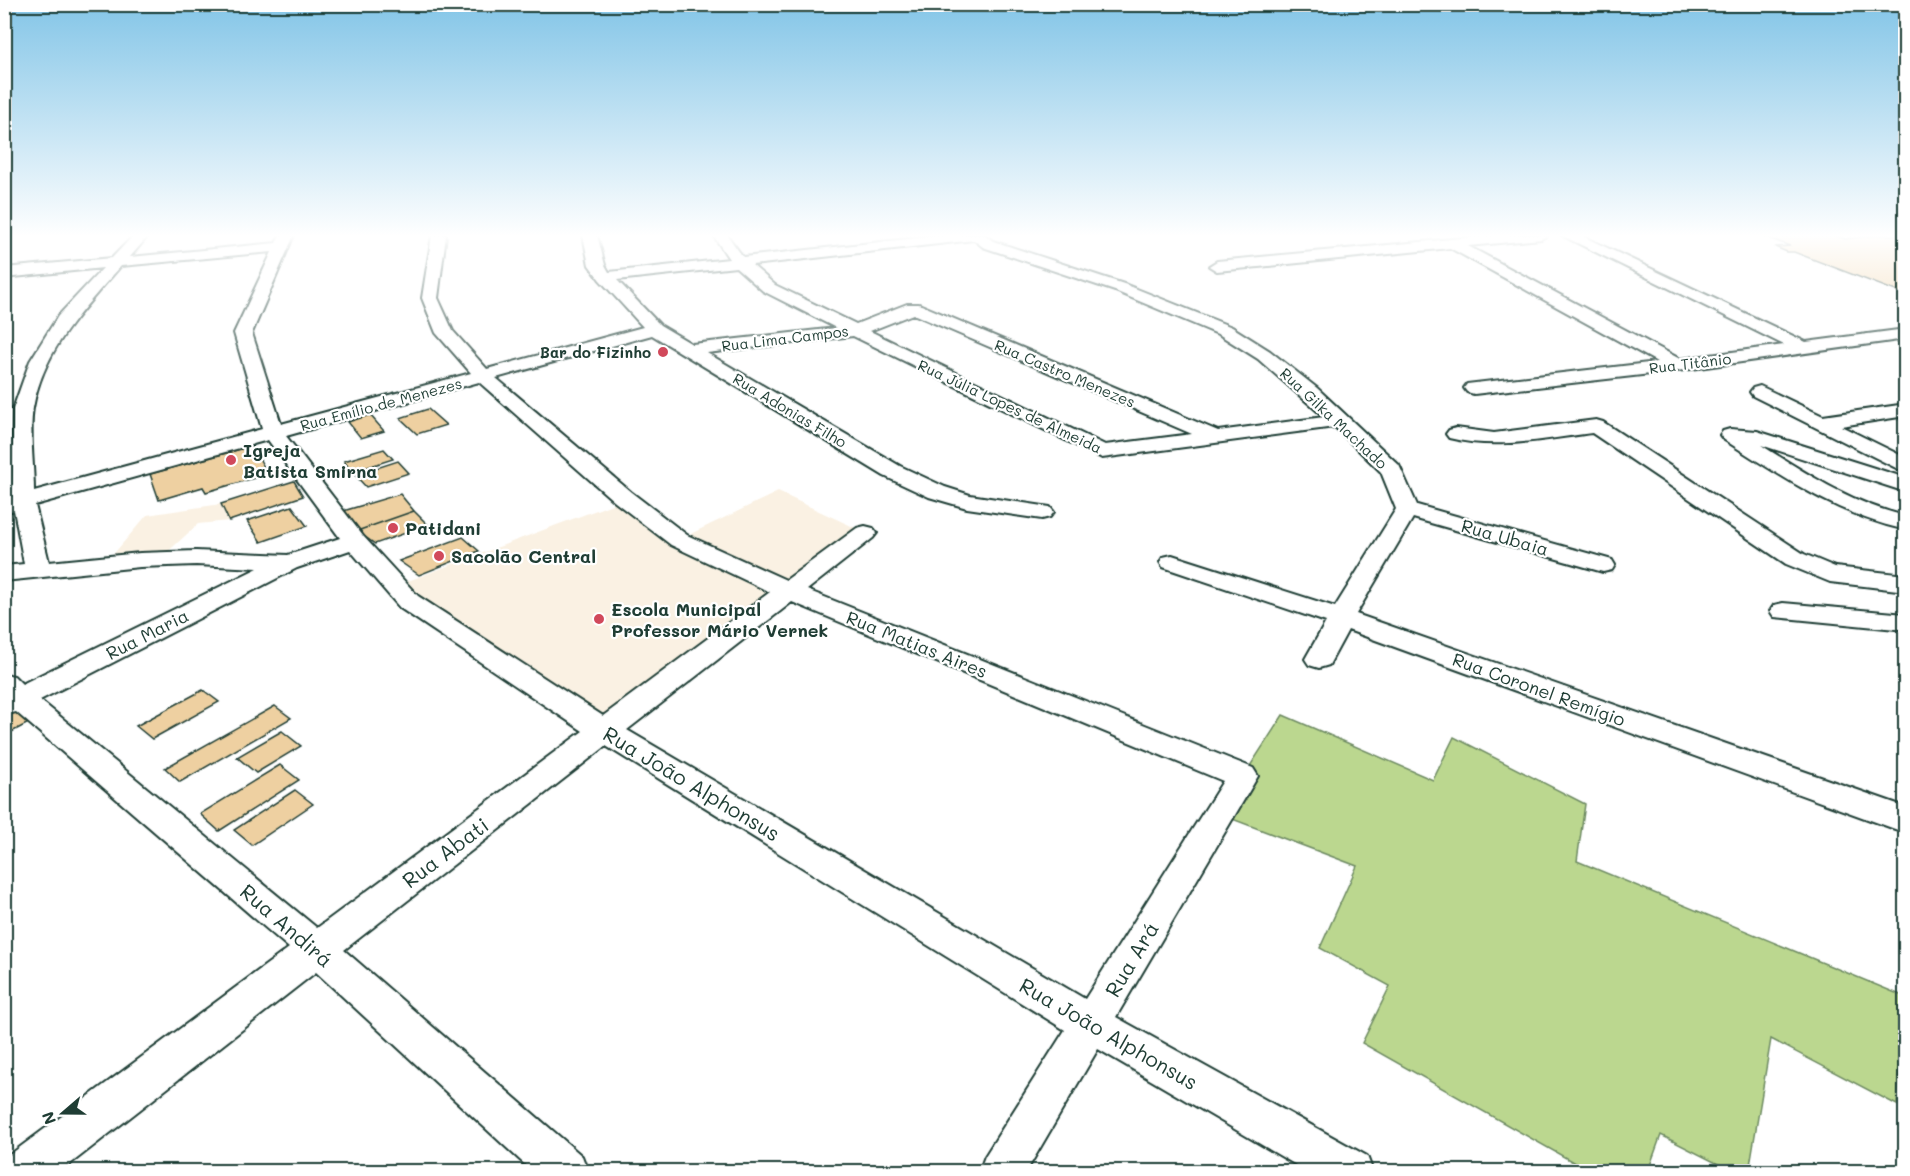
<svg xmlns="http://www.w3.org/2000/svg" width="1910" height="1176" viewBox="0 0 1910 1176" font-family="Mali,sans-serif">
<rect width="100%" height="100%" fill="#fff"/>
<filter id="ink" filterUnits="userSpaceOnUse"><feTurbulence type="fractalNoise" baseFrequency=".0167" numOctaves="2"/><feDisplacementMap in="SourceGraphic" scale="12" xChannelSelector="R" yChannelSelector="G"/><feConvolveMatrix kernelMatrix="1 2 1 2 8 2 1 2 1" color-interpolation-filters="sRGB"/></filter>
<g filter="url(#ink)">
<path fill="#faf1e3" d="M778,492L860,530L787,588L682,538Z
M615,503L663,534L781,593L603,728L400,584Z
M221,504L229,521L198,524L162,557L110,558L147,515Z"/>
<path fill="#bbd78f" stroke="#6d8a62" stroke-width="1.5" d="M1283,715L1433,780L1454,737L1585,804L1577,861L1903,996L1897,1105L1771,1039L1749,1171H1732L1661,1135L1648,1171H1589L1362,1043L1390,986L1320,948L1357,866L1219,814Z"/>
<path fill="#eed0a1" stroke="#1f3d34" stroke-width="1.5" d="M1760,235H1835L1845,239L1879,235H1906V295L1794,252H1787L1775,247L1790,246Z
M428,409L446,425L417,434L400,418Z
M370,415L384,431L361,438L348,422Z
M252,446L268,474L206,492L203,487L159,500L150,474Z
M384,449L393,459L352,472L344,461Z
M398,461L409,473L366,487L355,475Z
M294,481L303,496L229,521L221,504Z
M400,494L414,511L357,531L340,512Z
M292,506L307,526L261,542L247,521Z
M414,511L428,525L375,544L357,531Z
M463,537L479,551L419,575L399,561Z
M203,690L219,702L152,739L136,726Z
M275,706L291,718L180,782L165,768Z
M4,707L36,719L4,736Z
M282,731L301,746L256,773L237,757Z
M280,765L299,780L219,831L200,814Z
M295,790L313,804L252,845L234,830Z"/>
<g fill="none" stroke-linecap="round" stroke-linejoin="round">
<defs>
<path id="street" d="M134,235H149L130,257L276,243L280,235H294L252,333L281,424L471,373L436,333L422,298L432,235H446L438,298L453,331L487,369L643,327L600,280L589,265L583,235H597L605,265L609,272L729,259L713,235H727L743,257L944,235H985L993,241L1127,285L1232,327L1270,351L1317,388L1399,465L1417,505L1612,560L1615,565L1612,570L1603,572L1413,518L1356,614L1906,807V833L1348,630L1329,665L1319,668L1309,665L1305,659L1326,622L1163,567L1160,562L1163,557L1172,555L1335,607L1396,509L1381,472L1335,427L1102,458L853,336L707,353L900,466L945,487L970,495L1050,507L1054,512L1050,517L1042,519L967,508L929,497L884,476L652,335L496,378L631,492L687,535L786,580L857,528L865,526L873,528L877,533L873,538L807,590L1253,768L1258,776L1116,1017L1367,1156L1373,1172H1308L1098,1049L1026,1172H979L985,1156L1065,1030L606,746L344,950L582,1156L588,1172H533L316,972L60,1172H4L8,1156L289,948L16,712L4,715V674L14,676L22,684L258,568L196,565L140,567L4,581V566L24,564L14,510L4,513V499L12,497L13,409L30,361L58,316L103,268L4,278V268L112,258ZM974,240L983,247L1115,291L1220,335L1258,359L1324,417L1218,431L919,304H907L856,324L775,285L752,265ZM272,252L234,333L262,429L34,491C34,467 29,431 33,408C43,350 83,309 121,266ZM736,267L763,291L836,328L692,344L660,325L617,280ZM913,314L1192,434L1105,445L870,331ZM479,382L615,502L671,545L770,592L603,716L418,596L363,536L286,436ZM268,440L340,538L288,555L196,551L140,553L49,562L35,505ZM350,550L400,608L583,731L317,928L40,700L297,568ZM792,602L1223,781L1085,999L627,730Z
M1494,235H1548L1541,239L1468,246L1680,359L1784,345L1561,235H1580L1806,342L1906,329V339L1677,371L1474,394L1467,392L1464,388L1467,384L1657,362L1450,248L1217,271L1209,266L1217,261Z
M1760,386L1823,416L1906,404V416L1841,426L1906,458V473L1753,396L1750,392L1753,388Z
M1596,420L1603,422L1804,554L1835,567L1906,575V591L1830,582L1786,564L1592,433C1544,439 1496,450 1449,438L1446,434L1449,430L1456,428L1494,433Z
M1730,429L1757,431L1906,478V492L1761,445C1807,474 1853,504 1906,516V530C1835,514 1783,477 1723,439L1720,435L1723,431Z
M1783,603L1906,614V630L1774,617L1770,611L1774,605Z"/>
</defs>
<use href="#street" stroke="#1f3d34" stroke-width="4"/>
<use href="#street" fill="#fff" fill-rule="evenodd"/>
</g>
</g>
<linearGradient id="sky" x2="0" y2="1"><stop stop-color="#83c5e7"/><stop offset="0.59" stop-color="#fff"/><stop offset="1" stop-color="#fff" stop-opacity="0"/></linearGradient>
<rect width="1910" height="400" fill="url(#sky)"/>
<g fill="#d1495b" stroke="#fff" stroke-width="2">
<circle cx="663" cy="352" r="6"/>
<circle cx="231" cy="460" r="6"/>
<circle cx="393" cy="528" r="6"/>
<circle cx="439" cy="556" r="6"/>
<circle cx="599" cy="619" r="6"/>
</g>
<g text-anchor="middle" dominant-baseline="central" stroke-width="4.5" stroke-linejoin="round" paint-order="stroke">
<g font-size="15" fill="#1f3d34" stroke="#fff">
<text transform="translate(785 338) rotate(-7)">Rua Lima Campos</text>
<text transform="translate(1690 363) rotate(-7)">Rua Titânio</text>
<text transform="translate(1065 373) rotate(23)">Rua Castro Menezes</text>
<text transform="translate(381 404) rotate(-15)">Rua Emílio de Menezes</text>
<text transform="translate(1010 406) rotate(25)">Rua Júlia Lopes de Almeida</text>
<text transform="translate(790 410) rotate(31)">Rua Adonias Filho</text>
<text transform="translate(1334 418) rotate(43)">Rua Gilka Machado</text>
</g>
<g font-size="15" font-weight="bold" fill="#1f3d34" stroke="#fff" text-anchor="end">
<text x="651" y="352">Bar do Fizinho</text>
</g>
<g font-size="18" font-weight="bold" fill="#1f3d34" stroke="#fff" text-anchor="start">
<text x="243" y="450">Igreja<tspan x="243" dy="21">Batista Smirna</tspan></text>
<text x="405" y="528">Patidani</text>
<text x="451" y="556">Sacolão Central</text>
<text x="611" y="609">Escola Municipal<tspan x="611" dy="21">Professor Mário Vernek</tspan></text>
</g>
<g font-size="18" fill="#1f3d34" stroke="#fff">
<text transform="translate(1505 537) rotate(16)">Rua Ubaia</text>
<text transform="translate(147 634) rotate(-27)">Rua Maria</text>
<text transform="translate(917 644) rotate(22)">Rua Matias Aires</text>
<text transform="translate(1539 689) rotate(20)">Rua Coronel Remígio</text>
</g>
<g font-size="21" fill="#1f3d34" stroke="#fff">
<text transform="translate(692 783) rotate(31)">Rua João Alphonsus</text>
<text transform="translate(445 852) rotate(-37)">Rua Abati</text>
<text transform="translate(287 925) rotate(41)">Rua Andirá</text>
<text transform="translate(1131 959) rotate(-59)">Rua Ará</text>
<text transform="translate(1109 1033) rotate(30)">Rua João Alphonsus</text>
</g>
</g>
<rect width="1910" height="1176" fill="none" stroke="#fff" stroke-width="24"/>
<rect x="12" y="12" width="1886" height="1152" fill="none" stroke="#1f3d34" stroke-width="2" filter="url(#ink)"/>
<g transform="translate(63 1113) rotate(250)" stroke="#ffffff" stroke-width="4.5" paint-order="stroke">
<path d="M0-4.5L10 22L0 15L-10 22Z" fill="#1f3d34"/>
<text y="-9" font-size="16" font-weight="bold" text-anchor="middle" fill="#1f3d34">N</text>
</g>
</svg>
